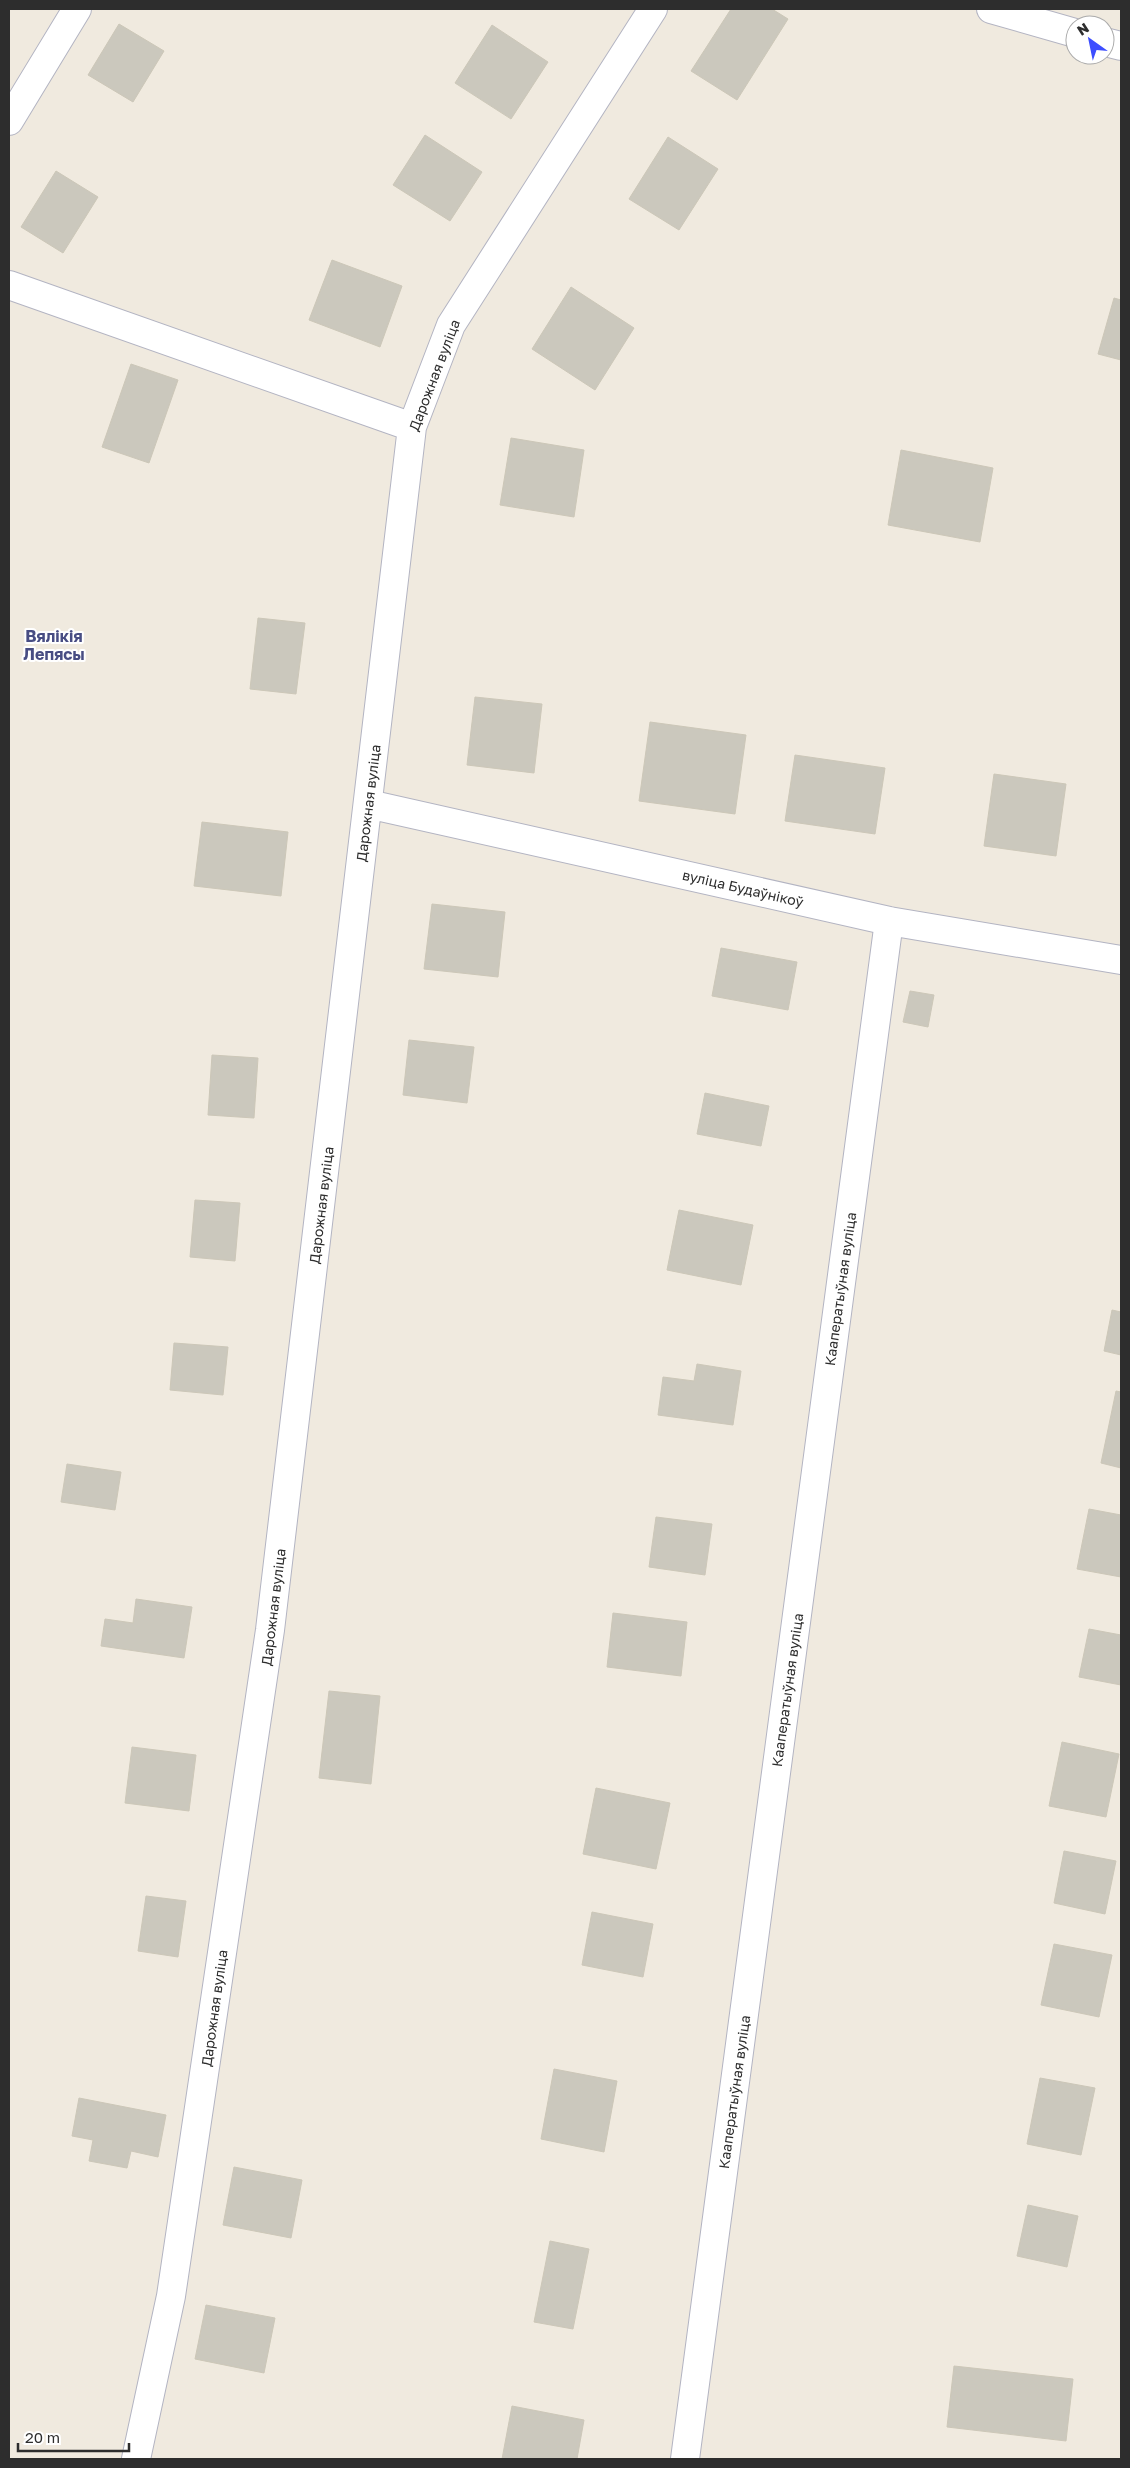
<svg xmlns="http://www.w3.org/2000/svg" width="1130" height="2468" viewBox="0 0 1130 2468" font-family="'Golos Text',sans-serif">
<rect width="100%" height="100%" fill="#f0eadf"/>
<path fill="#cbc8bd" stroke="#ccc7b8" d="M731,9H772L788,19L737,100L691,71Z
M119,24L164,51L133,102L88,75Z
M492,25L548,62L511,119L455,83Z
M425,135L482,172L450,221L393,185Z
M668,137L718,169L679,230L629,199Z
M56,171L98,197L63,253L21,227Z
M332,260L402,286L380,347L309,320Z
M571,287L634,328L595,390L532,349Z
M1114,298L1121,300V360L1098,354Z
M131,364L178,380L149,463L102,447Z
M511,438L584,450L574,517L500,505Z
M901,450L993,468L980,542L888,525Z
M258,618L305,623L296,694L250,689Z
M475,697L542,704L534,773L467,765Z
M650,722L746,735L735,814L639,801Z
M795,755L885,768L875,834L785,821Z
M994,774L1066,784L1056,856L984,846Z
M202,822L288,832L281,896L194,886Z
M432,904L505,912L498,977L424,969Z
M721,948L797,962L788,1010L712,996Z
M910,991L934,995L928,1027L903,1022Z
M409,1040L474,1047L467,1103L403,1095Z
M212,1055L258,1058L254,1118L208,1115Z
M705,1093L769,1106L761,1146L697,1134Z
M195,1200L240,1203L235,1261L190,1257Z
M679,1210L753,1225L741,1285L667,1270Z
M1112,1310L1121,1312V1355L1104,1351Z
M174,1343L228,1347L223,1395L170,1390Z
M697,1364L741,1371L733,1425L658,1415L663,1377L694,1381Z
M1116,1391L1121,1392V1468L1101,1463Z
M67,1464L121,1472L115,1510L61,1502Z
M1089,1509L1121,1515V1577L1077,1569Z
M656,1517L712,1524L705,1575L649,1567Z
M136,1599L192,1607L184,1658L101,1646L105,1619L133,1623Z
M613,1613L687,1622L681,1676L607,1667Z
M1089,1629L1121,1635V1685L1079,1677Z
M329,1691L380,1696L371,1784L319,1778Z
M1062,1742L1119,1754L1106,1817L1049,1806Z
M132,1747L196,1755L189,1811L125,1803Z
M596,1788L670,1803L656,1869L583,1854Z
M1064,1851L1116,1861L1105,1914L1054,1903Z
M146,1896L186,1901L178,1957L138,1951Z
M592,1912L653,1924L643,1977L582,1965Z
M1054,1944L1112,1955L1099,2017L1041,2005Z
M554,2069L617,2081L604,2152L541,2139Z
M1040,2078L1095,2088L1081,2155L1027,2144Z
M79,2098L166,2115L158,2157L131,2151L127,2168L89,2161L93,2140L72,2136Z
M234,2167L302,2180L291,2238L223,2225Z
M1028,2205L1078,2216L1067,2267L1017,2256Z
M550,2241L589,2249L573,2329L534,2322Z
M206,2305L275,2318L264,2373L195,2359Z
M954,2366L1073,2379L1066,2441L947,2427Z
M512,2406L584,2420L577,2459H502Z"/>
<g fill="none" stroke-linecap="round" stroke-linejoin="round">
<defs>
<path id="minor" d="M991,9L1075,33
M1105,42L1121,46
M9,121L77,9
M9,285L412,427
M368,804L889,921L1121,960
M136,2459L171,2296L270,1630L412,427L451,325L653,9
M685,2459L889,921"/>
</defs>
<use href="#minor" stroke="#b3b4c2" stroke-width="30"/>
<use href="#minor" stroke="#fff" stroke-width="28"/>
</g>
<g text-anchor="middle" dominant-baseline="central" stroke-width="4" stroke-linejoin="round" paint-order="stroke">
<g font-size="14" fill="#2d2d2d" stroke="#fff">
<text transform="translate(434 375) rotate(-69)">Дарожная вуліца</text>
<text transform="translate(368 803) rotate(-83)">Дарожная вуліца</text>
<text transform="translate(743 888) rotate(13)">вуліца Будаўнікоў</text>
<text transform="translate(321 1205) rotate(-83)">Дарожная вуліца</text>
<text transform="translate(840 1289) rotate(-82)">Кааператыўная вуліца</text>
<text transform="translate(273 1607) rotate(-83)">Дарожная вуліца</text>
<text transform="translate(787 1690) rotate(-82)">Кааператыўная вуліца</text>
<text transform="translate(214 2008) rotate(-82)">Дарожная вуліца</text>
<text transform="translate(734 2092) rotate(-82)">Кааператыўная вуліца</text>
</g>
<g font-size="16" font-weight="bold" fill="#484d83" stroke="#fff">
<text x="54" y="636">Вялікія<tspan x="54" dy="18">Лепясы</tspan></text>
</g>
</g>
<rect width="1130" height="2468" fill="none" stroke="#2d2d2d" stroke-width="20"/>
<g transform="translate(1090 40) rotate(327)"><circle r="24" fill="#ffffff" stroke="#ababab"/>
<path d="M0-4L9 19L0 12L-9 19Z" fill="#3d4eff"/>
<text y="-8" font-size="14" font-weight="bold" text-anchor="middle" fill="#2d2d2d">N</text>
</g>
<path d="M18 2443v8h111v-8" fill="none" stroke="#2d2d2d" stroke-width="2.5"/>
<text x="25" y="2443" font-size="15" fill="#2d2d2d" stroke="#ffffff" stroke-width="4" paint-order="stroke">20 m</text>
</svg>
